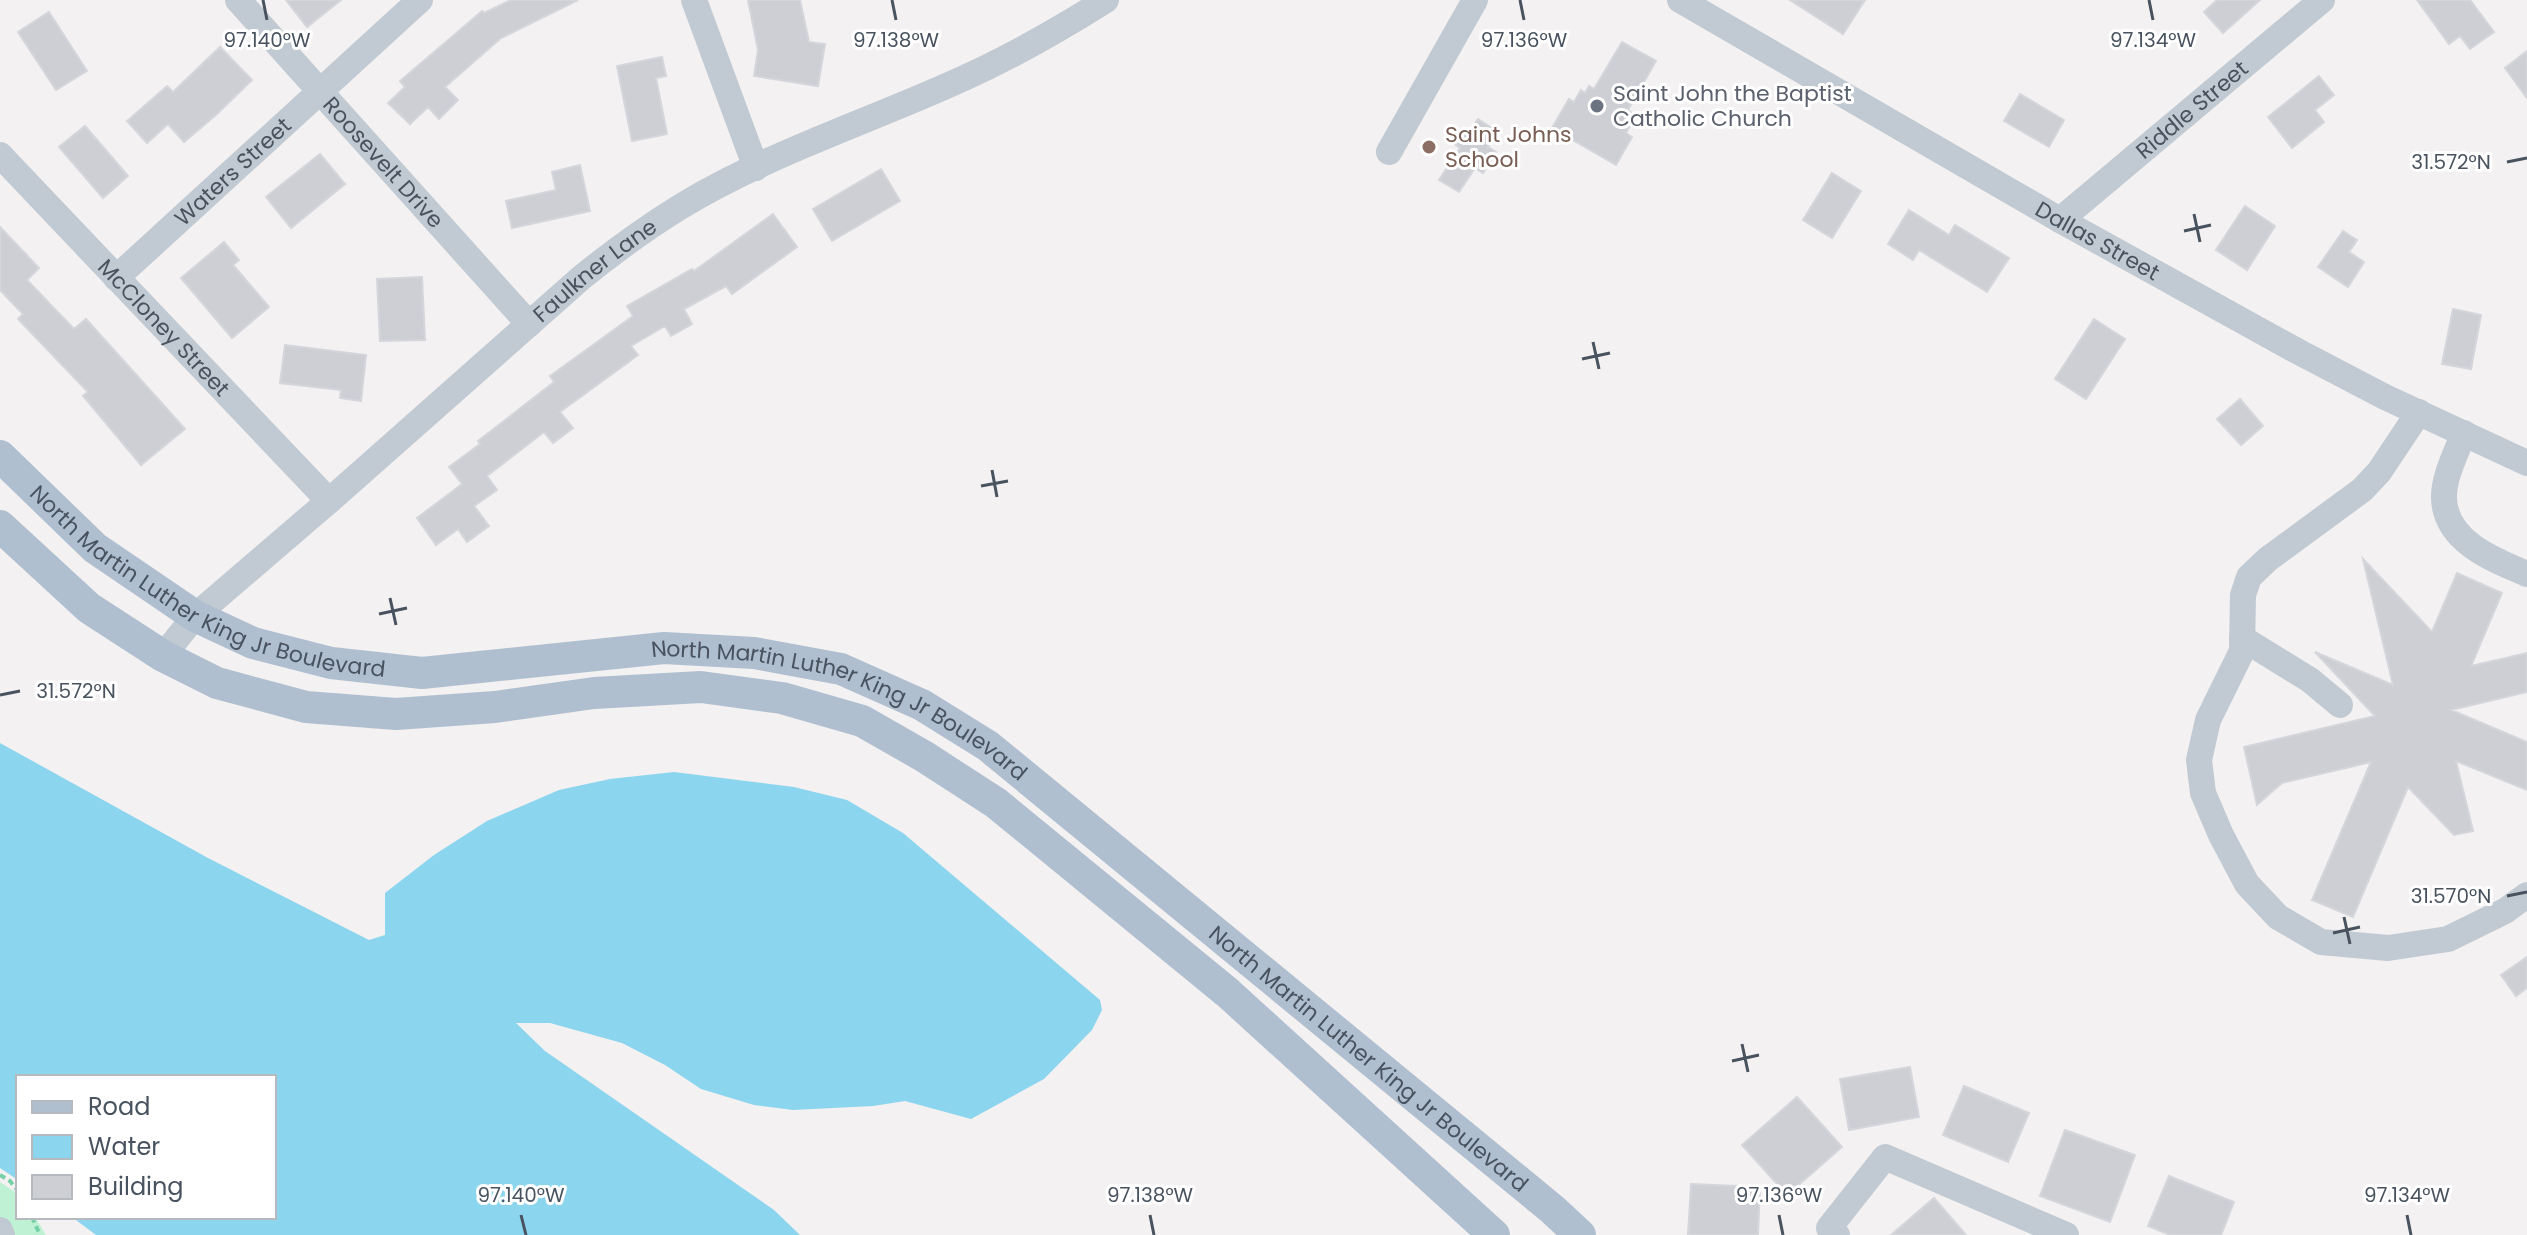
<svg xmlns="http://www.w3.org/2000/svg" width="2527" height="1235" viewBox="0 0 2527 1235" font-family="Poppins,sans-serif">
<rect width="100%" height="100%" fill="#f3f1f1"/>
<path fill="#bff1d4" d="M0,1182L18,1194V1217H35L46,1235H0Z"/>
<path fill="#8bd5ee" d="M0,743L208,858L369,940L385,935V893L434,855L487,821L559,790L610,779L674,772L794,787L847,800L903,833L1100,1000L1102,1010L1092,1030L1044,1079L971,1119L905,1101L873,1106L793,1110L754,1105L701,1089L665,1065L622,1043L550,1023H516L545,1051L774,1210L800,1235H96L72,1217H274V1077H18V1180L0,1168Z"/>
<path fill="#cdcfd5" stroke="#d4d6dc" stroke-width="2" d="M286,0H341L307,27Z
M511,0H578L501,38L445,87L458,100L439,119L428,107L410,124L388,103L405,87L400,81L482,11L484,13Z
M748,0H800L809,42L825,44L818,86L754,76L758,50Z
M1790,0H1865L1843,34Z
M2217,0H2260L2223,33L2204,12Z
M2417,0H2470L2494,32L2470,49L2460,36L2449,44Z
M49,12L87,71L56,90L18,32Z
M1622,42L1656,61L1628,110L1632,113L1628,120L1632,122L1626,133L1632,137L1616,165L1552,128L1569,99L1574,102L1581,90L1585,93L1589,86L1594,89Z
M220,47L252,80L217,114L184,142L168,124L147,143L127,121L167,86L173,92Z
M2527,51V98L2505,68Z
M662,57L666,76L656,78L667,134L632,141L617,66Z
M2319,76L2334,95L2315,110L2324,122L2292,148L2268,117Z
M2020,94L2064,120L2049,147L2004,121Z
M1478,119L1498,132L1488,147L1496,152L1483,173L1475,168L1459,192L1439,180L1460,148L1453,143L1461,130L1469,134Z
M85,126L128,176L103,198L59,147Z
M320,154L345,184L291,228L266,197Z
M580,165L590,211L512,228L506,201L556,190L552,172Z
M881,169L900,201L832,241L813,209Z
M1832,173L1861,191L1832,238L1803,220Z
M2245,206L2275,226L2247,270L2216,250Z
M1909,210L1949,235L1955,225L2009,258L1987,292L1919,250L1913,260L1888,244Z
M773,214L797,247L732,294L726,286L684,309L692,324L671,336L665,326L631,346L638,355L560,412L573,428L553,443L544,432L487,476L497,490L474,506L489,526L467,542L458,529L436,545L417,518L462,484L449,467L480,444L478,441L554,382L550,376L633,316L627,306L692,269L694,271Z
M0,227L39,268L27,280L74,329L86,319L185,429L141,465L83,396L88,392L18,319L23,314L0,290Z
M2343,231L2357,240L2349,252L2364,262L2348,287L2318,267Z
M224,242L239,260L233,265L269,307L232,338L181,278Z
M422,277L425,340L380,341L377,279Z
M2453,309L2481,315L2471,369L2442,364Z
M2094,319L2125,339L2086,399L2055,379Z
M285,345L366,355L361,401L340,398L341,390L280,383Z
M2240,399L2263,426L2241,445L2217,419Z
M2363,559L2432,632L2457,573L2502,593L2471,666L2527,653V692L2451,710L2527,742V790L2456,761L2473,831L2454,835L2408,787L2353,917L2312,900L2371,762L2282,783L2257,805L2244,747L2375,716L2315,652L2393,685Z
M2527,957V988L2516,996L2501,975Z
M1910,1067L1919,1117L1849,1130L1840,1079Z
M1964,1086L2029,1113L2008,1162L1943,1135Z
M1797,1097L1842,1147L1787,1195L1742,1145Z
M2065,1130L2135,1155L2110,1222L2040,1196Z
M2169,1176L2234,1202L2221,1235H2170L2148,1226Z
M1691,1184L1760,1187L1758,1235H1688Z
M1934,1198L1966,1235H1891Z"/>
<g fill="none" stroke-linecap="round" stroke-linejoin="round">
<path stroke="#76d0a7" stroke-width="4" stroke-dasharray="6 4" stroke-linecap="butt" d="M0,1175L10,1181L18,1191
M32,1217L40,1235"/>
<g stroke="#c1cad2" stroke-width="26">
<path id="s1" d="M238,0L529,324"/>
<path d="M694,0L756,168"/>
<path id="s2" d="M1680,0L2060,220L2297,351L2385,397L2527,463"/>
<path d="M1389,152L1475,0"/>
<path id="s3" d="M0,155L329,501"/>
<path id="s4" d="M2060,220L2322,0"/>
<path id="s5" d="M116,278L420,0"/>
<path d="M2419,412L2379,472L2362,490L2268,559L2249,577L2243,595L2242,651L2208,720L2199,760L2203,793L2221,835L2247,884L2278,917L2321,942L2388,948L2448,939L2505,911L2527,895"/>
<path d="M2464,433C2456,453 2443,478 2444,499C2446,542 2494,560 2527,574"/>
<path d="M2242,638L2310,680L2340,705"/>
<path id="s6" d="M163,656L195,616L329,501L581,278C613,252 646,228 680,207C769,153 868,122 962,79C1011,57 1060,29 1106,0"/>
<path d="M0,1230L2,1235"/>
<path d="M1837,1235L1829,1228L1885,1157L2066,1235"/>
</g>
<g stroke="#b0bfd0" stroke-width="32">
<path id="s7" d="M0,456L95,548L195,616L253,643L331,663L422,673L664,648L754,653L841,669L922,705L988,746L1552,1209L1580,1235"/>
<path d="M0,526L89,608L163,656L217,683L306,707L396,714L495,707L594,693L701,687L782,698L862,721L925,757L996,803L1228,993L1494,1235"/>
</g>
</g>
<path fill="none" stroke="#48535f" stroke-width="3" d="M263,0L267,20M892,0L896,20M1520,0L1524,20M2149,0L2153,20M2507,162L2527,158M2194,214L2200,242M2184,231L2211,225M1593,342L1599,369M1582,359L1610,353M992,470L997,497M981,486L1008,481M390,598L396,625M379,614L407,608M0,695L20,691M2507,896L2527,892M2344,917L2350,944M2333,933L2360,927M1742,1044L1748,1072M1732,1061L1759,1055M521,1215L526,1235M1150,1215L1154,1235M1779,1215L1783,1235M2407,1215L2411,1235"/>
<circle fill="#6b7280" stroke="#fff" stroke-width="3" cx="1597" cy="106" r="8"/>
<circle fill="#8d6e63" stroke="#fff" stroke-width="3" cx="1429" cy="147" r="8"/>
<g text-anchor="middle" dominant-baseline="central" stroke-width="6" stroke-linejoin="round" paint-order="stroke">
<g font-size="22" fill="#5b616d" stroke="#fff" text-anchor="start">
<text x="1613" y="93">Saint John the Baptist<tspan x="1613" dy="25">Catholic Church</tspan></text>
</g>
<g font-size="22" fill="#48535f" stroke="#fff">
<text stroke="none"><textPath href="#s4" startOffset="172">Riddle Street</textPath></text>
<text stroke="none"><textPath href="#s1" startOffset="218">Roosevelt Drive</textPath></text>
<text stroke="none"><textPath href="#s5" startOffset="158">Waters Street</textPath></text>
<text stroke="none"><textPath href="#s2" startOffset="482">Dallas Street</textPath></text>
<text stroke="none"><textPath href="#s6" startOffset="580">Faulkner Lane</textPath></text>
<text stroke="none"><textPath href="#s3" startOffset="238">McCloney Street</textPath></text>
<text stroke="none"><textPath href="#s7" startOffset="250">North Martin Luther King Jr Boulevard</textPath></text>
<text stroke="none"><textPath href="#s7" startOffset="922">North Martin Luther King Jr Boulevard</textPath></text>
<text stroke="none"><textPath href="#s7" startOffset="1570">North Martin Luther King Jr Boulevard</textPath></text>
</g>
<g font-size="22" fill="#785e54" stroke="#fff" text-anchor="start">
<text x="1445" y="134">Saint Johns<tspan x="1445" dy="25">School</tspan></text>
</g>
</g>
<g font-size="20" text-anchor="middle" fill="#48535f" stroke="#fff" stroke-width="6" stroke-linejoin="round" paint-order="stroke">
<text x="267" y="47">97.140°W</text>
<text x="896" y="47">97.138°W</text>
<text x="1524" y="47">97.136°W</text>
<text x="2153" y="47">97.134°W</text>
<text x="2451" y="169">31.572°N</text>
<text x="76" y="698">31.572°N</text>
<text x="2451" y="903">31.570°N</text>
<text x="521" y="1202">97.140°W</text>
<text x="1150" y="1202">97.138°W</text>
<text x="1779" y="1202">97.136°W</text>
<text x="2407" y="1202">97.134°W</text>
</g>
<rect x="16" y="1075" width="260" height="144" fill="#ffffff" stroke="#b6babf" stroke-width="2"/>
<rect x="32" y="1101" width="40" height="12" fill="#b0bfd0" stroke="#b6babf" stroke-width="2"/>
<text x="88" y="1115" font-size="24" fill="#48535f">Road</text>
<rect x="32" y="1135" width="40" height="24" fill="#8bd5ee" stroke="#b6babf" stroke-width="2"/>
<text x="88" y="1155" font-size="24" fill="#48535f">Water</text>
<rect x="32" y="1175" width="40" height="24" fill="#cdcfd5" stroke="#b6babf" stroke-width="2"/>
<text x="88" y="1195" font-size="24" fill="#48535f">Building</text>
</svg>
